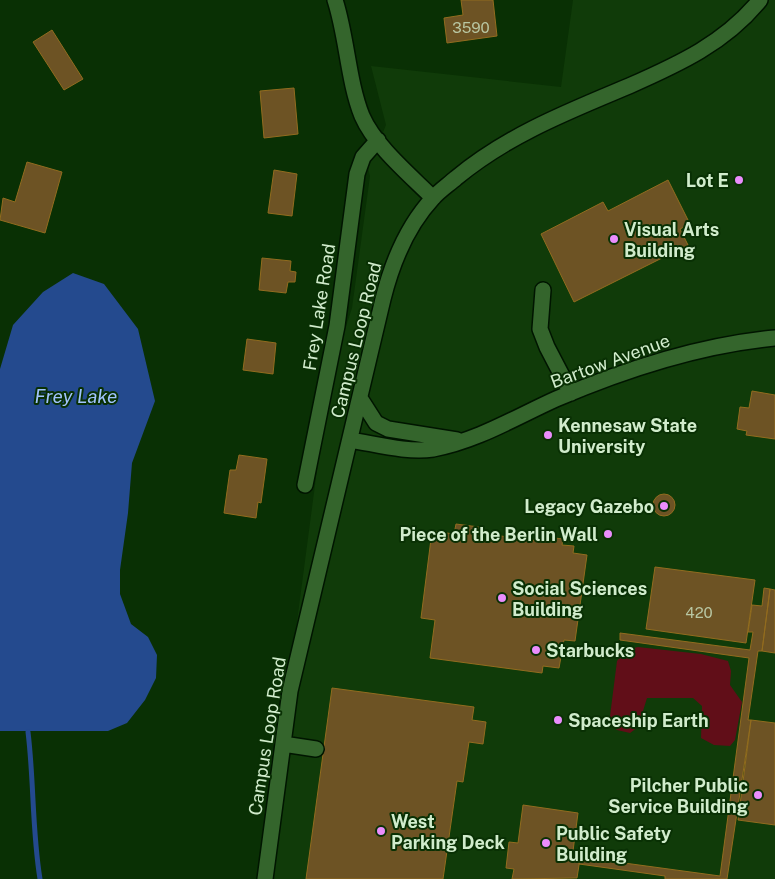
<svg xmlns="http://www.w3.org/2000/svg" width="775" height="879" viewBox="0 0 775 879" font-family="'Public Sans',sans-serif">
<rect width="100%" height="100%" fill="#093004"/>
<path fill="#103b09" d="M573,0H775V879H263L329,379L352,308L370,176L368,168L386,125L371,66L561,87Z"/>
<path fill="#610e18" d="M638,647L701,654L728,661L731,671L730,685L742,702L735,740L730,746L714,745L701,738L702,706L693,698H647L638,727L630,733L617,730L609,724L617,661L626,650Z"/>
<path fill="#244a8e" d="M73,273L104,284L138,329L155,401L132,463L128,513L120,570V594L131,624L148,637L157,655L156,678L145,700L127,723L108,731H0V369L13,325L43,292Z"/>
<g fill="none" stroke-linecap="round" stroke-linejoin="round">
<path stroke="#244a8e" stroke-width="5" d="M28,732C34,781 32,830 40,879"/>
</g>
<path fill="#6d5324" stroke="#926c1f" d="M461,0H493L497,36L447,43L444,18L463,15Z
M52,30L83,79L64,90L33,42Z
M294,88L298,134L264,138L260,91Z
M27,162L62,172L45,233L0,220L3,198L15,202Z
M274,170L297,174L292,216L268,213Z
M668,180L690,224L680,229L688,245L574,302L541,234L603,202L608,211Z
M262,258L291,261L290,271L296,272L295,282H288L286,293L259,290Z
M247,339L276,343L273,374L243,370Z
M752,391L775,395V439L746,435L747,431L737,429L740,407L749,408Z
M239,455L267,459L261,503L258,502L256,518L224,513L230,470H236Z
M653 505a11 11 0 1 1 22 0a11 11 0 1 1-22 0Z
M456,524L479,527L478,533L539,541V536L563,539L562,545L574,546L573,553L587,555L575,641L564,640L559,668L543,666L542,673L430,658L435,620L421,618L432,531L454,534Z
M655,567L755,580L746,643L646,629Z
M764,588L770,589L762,651H758L748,720H751L727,879H665V876L579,864L580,857L720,876L749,658L620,640V633L750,650L753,632H748L752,605L762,606Z
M770,589L775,590V653L762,651Z
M332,688L474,707L472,720L486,722L483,744L469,742L463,782L457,781L443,879H306Z
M751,720L775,723V825L738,820Z
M523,805L578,813L573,851L581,852L577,878L512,879L514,869L506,868L509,842L518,843Z"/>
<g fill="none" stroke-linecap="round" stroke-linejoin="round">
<defs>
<path id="minor" d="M335,0C347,37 348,81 362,116C375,146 410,175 433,198
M543,290L540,329L547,347L571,393
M360,398L376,423L388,429L457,440
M350,440C376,444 407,453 433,449C477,441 516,417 556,399C626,369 700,345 775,338
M305,485L337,326L357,174L363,157L378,140
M283,744L316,749
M265,879L290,691L383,299C392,263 407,226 433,198C439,191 448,185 456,178C508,135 567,112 629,86C679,64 725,43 760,0"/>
</defs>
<use href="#minor" stroke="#001500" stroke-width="18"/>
<use href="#minor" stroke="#34652c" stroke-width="15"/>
</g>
<g fill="#ea8dfc" stroke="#093004" stroke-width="2">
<circle cx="739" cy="180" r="5"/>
<circle cx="614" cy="239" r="5"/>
<circle cx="548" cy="435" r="5"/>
<circle cx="664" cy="506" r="5"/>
<circle cx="608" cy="534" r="5"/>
<circle cx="502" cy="598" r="5"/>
<circle cx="536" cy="650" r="5"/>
<circle cx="558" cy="720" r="5"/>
<circle cx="758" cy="795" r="5"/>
<circle cx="381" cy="831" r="5"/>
<circle cx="546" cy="843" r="5"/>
</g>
<g text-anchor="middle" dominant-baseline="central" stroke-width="4" stroke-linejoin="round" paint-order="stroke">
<g font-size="15" fill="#b8c6a2">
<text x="471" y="27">3590</text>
<text x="699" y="612">420</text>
</g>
<g font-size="18" font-weight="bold" fill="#d1eccc" stroke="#093004" text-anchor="start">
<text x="729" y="180" text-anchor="end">Lot E</text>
<text x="624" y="229">Visual Arts<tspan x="624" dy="21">Building</tspan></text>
<text x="558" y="425">Kennesaw State<tspan x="558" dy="21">University</tspan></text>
<text x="654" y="506" text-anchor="end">Legacy Gazebo</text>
<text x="598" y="534" text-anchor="end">Piece of the Berlin Wall</text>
<text x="512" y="588">Social Sciences<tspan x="512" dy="21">Building</tspan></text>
<text x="546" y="650">Starbucks</text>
<text x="568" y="720">Spaceship Earth</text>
<text x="748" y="785" text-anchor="end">Pilcher Public<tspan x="748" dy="21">Service Building</tspan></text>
<text x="391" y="821">West<tspan x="391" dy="21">Parking Deck</tspan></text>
<text x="556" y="833">Public Safety<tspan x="556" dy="21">Building</tspan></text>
</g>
<g font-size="18" fill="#d1eccc" stroke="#093004">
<text transform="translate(319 307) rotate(-81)">Frey Lake Road</text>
<text transform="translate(356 340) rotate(-76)">Campus Loop Road</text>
<text transform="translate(610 361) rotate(-20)">Bartow Avenue</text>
<text transform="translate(267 736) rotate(-81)">Campus Loop Road</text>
</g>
<g font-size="19" font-style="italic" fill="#a1c3fd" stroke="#093004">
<text x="76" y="396">Frey Lake</text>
</g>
</g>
</svg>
